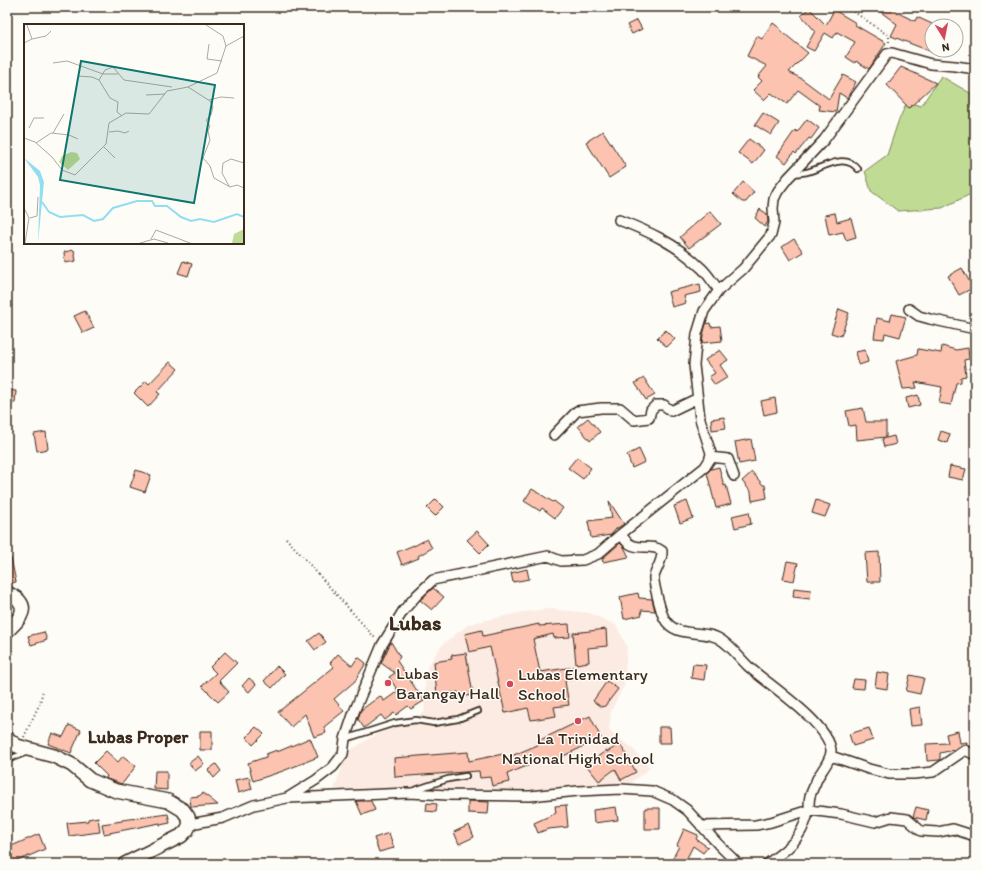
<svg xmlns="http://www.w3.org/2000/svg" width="982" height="871" viewBox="0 0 982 871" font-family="Itim,sans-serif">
<rect width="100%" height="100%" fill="#fdfcf7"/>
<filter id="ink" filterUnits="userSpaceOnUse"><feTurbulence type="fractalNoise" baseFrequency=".025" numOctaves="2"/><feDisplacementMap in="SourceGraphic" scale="8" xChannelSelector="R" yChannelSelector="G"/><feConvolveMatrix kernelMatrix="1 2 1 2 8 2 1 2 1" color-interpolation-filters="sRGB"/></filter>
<g filter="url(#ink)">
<path fill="#fcebe2" d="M549,609L589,613L616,625L627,647L624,686L611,711L609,731L631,747L650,768L628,785L498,791L334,789L345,759L351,750L370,738L425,712L424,701L427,667L442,645L469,624L523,612Z"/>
<path fill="#c0db93" stroke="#7e8258" d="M941,76L975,96V192L942,208L898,211L871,191L865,171L887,155L898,122L907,102L921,106Z"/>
<path fill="#fbc3b0" stroke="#3b2a1e" d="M874,7H890L898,13L915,21L917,17L932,24V52L891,36L897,24Z
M809,8L826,25L834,10L856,23L855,25L886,43L869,69L856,61L855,63L846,57L855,42L837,32L833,38L825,33L814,51L806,47L815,31L801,15Z
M637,20L642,29L632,34L627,25Z
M773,23L781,29L780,30L808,53L789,72L802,79L829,99L843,75L856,82L847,98L839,93L836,112L819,110L820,106L798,90L787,104L771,93L764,100L753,90L762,81L758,77L767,66L747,56L757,36L762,39Z
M901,67L936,83L909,108L887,85Z
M763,113L779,123L771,135L755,125Z
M807,119L819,128L811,139L809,138L796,154L794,152L786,163L777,156L795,130L797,132Z
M603,131L626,167L609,178L586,142Z
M749,139L764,150L753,164L738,153Z
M743,182L754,192L746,202H742L733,194Z
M760,209L767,214L768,221L765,227L755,218Z
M710,211L721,224L689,248L680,237Z
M835,213L837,222L851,218L856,237L846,240L843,232L829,235L825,215Z
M794,239L803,252L790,260L782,247Z
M74,250L76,261L65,263L64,252Z
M183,261L192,264L188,276L178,273Z
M962,268L973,288L959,295L948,276Z
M700,284L701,292L684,296L686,303L672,307L668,292Z
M839,309L849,313L841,336L831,333Z
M85,311L94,328L83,333L74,316Z
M892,314L906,317L900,337L885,333L884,339L874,338L877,318L890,321Z
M710,323L711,327L720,326L722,341L702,343L703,335L706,324Z
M666,330L675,339L667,347L657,338Z
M942,346L956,350L968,348L969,359L964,360L966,376L961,377V382L956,383L951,405L939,403L942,387L915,382L917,388L903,389L896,361L917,355L918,349L941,353Z
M720,350L728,360L720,365L728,377L715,385L709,377L715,373L705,360Z
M865,350L868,362L859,365L856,352Z
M170,362L178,369L157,392L160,394L148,407L134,393L146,381L149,384Z
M644,378L655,395L646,400L635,383Z
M7,390L16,391L15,403H7Z
M918,395L920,405L908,408L906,398Z
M775,398L777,412L764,415L761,401Z
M863,408L866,422H886V437L857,440L856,425L849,426L846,411Z
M724,417L726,428L712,430L711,419Z
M588,418L600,432L590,441L578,426Z
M941,431L950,434L947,443L938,440Z
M46,432L48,449L37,451L34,434Z
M894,436L896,444L884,447L882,439Z
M751,439L755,461L739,464L735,442Z
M639,449L645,462L632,468L627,455Z
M577,457L591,468L583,479L568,468Z
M950,466L966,469L963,480L948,477Z
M719,467L724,486L726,485L731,504L716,508L707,473L711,469Z
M136,470L151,475L145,492L130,487Z
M752,472L763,485H765L767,498L752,501L751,492L742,481Z
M532,489L553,502L554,501L563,508L555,518L542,508L540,511L524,501Z
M436,499L444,507L435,516L427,508Z
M816,500L830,505L825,517L812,513Z
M609,501L624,524L616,529L611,535L591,538L588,521L612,518Z
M687,501L693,518L680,523L674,506Z
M749,512L751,524L735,528L732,516Z
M477,531L489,544L480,553L467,540Z
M427,539L432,548L418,556L419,558L402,565L397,552L414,545V546Z
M620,543L624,547L629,557L603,562L602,559Z
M879,552L880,582H867L865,553Z
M7,558H11L16,582L7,584Z
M787,561L798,563L794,581L783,579Z
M527,569L529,579L513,582L511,573Z
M433,588L444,597L432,610L420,600Z
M794,588L811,590L810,599L793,597Z
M638,593L639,598L652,599L655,611L641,610L642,615L624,619L620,597Z
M539,624V626L569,624L570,637L554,638L553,634L533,639L540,672L574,667L575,679L565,681L569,705L554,707L556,716L531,720L528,708L505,713L490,647L469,652L465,634L482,630L483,636Z
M606,629L607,646L588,648L589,662L576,664L573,633Z
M44,632L47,640L31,645L28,636Z
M319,633L326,642L315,650L308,641Z
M391,642L400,657L397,661L424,701L411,709L408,706L396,715L394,713L385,720L381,715L364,728L358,719L361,710L380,696L384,701L398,691L389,677L395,673L381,663Z
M225,652L237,663L219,681L229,692L218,702L202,686L216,673L210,667Z
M466,653L473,695L458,697V692L437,695L434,662L452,659L451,655Z
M338,654L352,666L358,657L366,663L355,681L334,699L344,711L324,727L326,733L314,737L305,714L291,727L278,712L334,667L330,663Z
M693,664L706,665L704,680L691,678Z
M277,666L285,674L272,688L264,681Z
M877,672L889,674L887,689L875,687Z
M910,675L924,678L920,694L906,691Z
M249,678L256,684L249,692L242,686Z
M854,679L865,680L864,689L852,688Z
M607,681L618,689L605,706L601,707L593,701Z
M920,707L922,725L911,726L909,709Z
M590,716L601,738L549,763L547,758L507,774L509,782L492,786L490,777L480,778L479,771L395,777L394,758L468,752L469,761L503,754L504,759L540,744L538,741Z
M69,725L81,730L71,753L48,744L52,733L63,737Z
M256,727L264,734L253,745L246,737Z
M659,727H670L671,743H659Z
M869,728L873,740L853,746L849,734Z
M200,731H212V750H200Z
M958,731L960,743L967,742V744L962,745L954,750L940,753V760L927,761L926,744L948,743L946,734Z
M310,738L318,757L283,771L253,781L248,763L266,757V754L277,750V752Z
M620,744L636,772L621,780L615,769L599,781L586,765L607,750V752Z
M106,751L118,762L123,756L136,766L122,784L107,779L106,778L107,776L94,763Z
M198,756L204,764L195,771L189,763Z
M216,764L221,771L214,778L208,770Z
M155,771H167V790L154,789Z
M249,777L252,789L238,793L235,780Z
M203,793L218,805L191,807L190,797L199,796Z
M356,801H371L375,810L362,815Z
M468,801L489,802L488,814L468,813Z
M427,803L437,804L436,812L426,811Z
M566,805L568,827L548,829L538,833L534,823L556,813L555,806Z
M616,807L618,820L594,823L593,810Z
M916,807L928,810L926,820L913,817Z
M645,808H660V829H645Z
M168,814L170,823L160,825V823L104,834L102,824L122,821V820Z
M98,817L100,832L69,836L67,823L88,821V819Z
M469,825L474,837L459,844L454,832Z
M684,829L698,835L696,839L708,847L703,853L693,846L684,864H670L679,846L677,845Z
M389,833L394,848L379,852L374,838Z
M39,834L45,849L13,863L7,848Z"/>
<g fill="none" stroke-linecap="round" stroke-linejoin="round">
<defs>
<path id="service" d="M794,174C798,173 803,173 807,172C823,168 844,152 858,169
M345,739L395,723L416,720L434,723L458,719L478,711
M7,760L27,752
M412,791L448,779L466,776"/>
<path id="minor" d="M619,220C648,231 676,244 699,266C707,272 712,282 719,290
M909,309L919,316L930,319L975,329
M554,435L577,411L601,408H620L634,420L649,418L651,410L656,405H664L671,411L698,398
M710,457L728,459L734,476
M621,534C633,556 649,541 662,551C663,560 656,569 654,577C653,583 661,612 664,618C675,639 701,629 718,638C731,645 739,658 749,667C769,685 828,723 831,750C832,759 821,771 817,779C815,785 812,790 810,796C809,800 809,804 809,808C808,817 803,829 798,836C791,848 777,856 767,864
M831,756L869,769L889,774H914L933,772L965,750L975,755
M288,798L409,793L448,795L530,796L578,791L621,789L652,791L673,800L687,810L719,845L738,864
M190,824L223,818L254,805L287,798L316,780L333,767L343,754L345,739L354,712L382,645L403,611L417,595L433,580L548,556L561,561L583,560L598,554L621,534L705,467L710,459L711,453L700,419L694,365L697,334L704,311L719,290L743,269L771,235L774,223L773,208L774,199L778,191L788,178L824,140L887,54L892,53L931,64L955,66L969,68L975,71
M701,826L756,825L771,822L809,810L841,814L875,822L891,817L907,819L921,831L938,832L953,829L975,836"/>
<path id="secondary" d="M7,593C11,595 18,598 20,602C28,613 14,624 7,631
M7,738L17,746L54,756L72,765L90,780L116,791L168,801L183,810L188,817L190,824L187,830L181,836L125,864"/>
</defs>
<use href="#service" stroke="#3b2a1e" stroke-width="8"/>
<use href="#minor" stroke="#3b2a1e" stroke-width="12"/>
<use href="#secondary" stroke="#3b2a1e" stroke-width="16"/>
<path stroke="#3b2a1e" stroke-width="2" stroke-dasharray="1 3" stroke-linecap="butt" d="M847,7L889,36V43
M286,538L376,639
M24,737L40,703L43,690"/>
<use href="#service" stroke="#fdfcf7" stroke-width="4.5"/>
<use href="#minor" stroke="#fdfcf7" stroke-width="9"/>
<use href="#secondary" stroke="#fdfcf7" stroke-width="13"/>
</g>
</g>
<g fill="#d1495b" stroke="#fdfcf7" stroke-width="1.5">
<circle cx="388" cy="683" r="4"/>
<circle cx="510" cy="684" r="4"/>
<circle cx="578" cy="721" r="4"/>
</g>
<g text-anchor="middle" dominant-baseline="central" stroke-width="3" stroke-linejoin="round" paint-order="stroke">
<g font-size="17" fill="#3b2a1e" stroke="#fdfcf7" text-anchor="start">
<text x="396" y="673">Lubas<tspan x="396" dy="20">Barangay Hall</tspan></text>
<text x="518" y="674">Lubas Elementary<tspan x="518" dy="20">School</tspan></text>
<text x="578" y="738" text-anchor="middle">La Trinidad<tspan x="578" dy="20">National High School</tspan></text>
</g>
<g font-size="18" font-weight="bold" fill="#3b2a1e" stroke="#fdfcf7">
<text x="138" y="737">Lubas Proper</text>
</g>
<g font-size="21" font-weight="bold" fill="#3b2a1e" stroke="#fdfcf7">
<text x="415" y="622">Lubas</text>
</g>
</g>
<g transform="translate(24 24)">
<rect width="220" height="220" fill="#fdfcf7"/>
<path d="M47,128L53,129L56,135L44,146L35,138L38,132ZM220,205V219H208L210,210Z" fill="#c0db93"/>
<path d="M0,134L16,147L20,158L14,219L16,161L14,153Z" fill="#91def1"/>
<path fill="none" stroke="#91def1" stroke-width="2" d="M18,178L25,188L36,193L59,191L70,197L79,195L89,184L113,177H128L131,182H143L157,193L167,197L176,195L190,198L213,190L220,193"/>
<path fill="none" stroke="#afa8a0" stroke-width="1" d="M3,1L8,15M182,1L199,12L202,22L193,49L164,63L186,77L189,83L187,91L182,96L186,102L184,107L186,116L179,134L186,142L190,154L206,163L213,161L220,164M0,19L8,15L22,12L27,7M185,20L183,35L198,37M202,22L220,12M29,39L43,37L79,50H94M54,52L68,53L75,56L86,74L94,78L93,88L98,92M75,56L81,46L89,43L100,56L148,63M122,71L141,70M185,76L197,73L210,74M5,104L10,94H20M85,108L94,107L101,109L105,107M29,109L40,90M0,114L11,118L28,133L38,146L51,151L82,120L85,99L102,89L125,90L143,67L164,63M12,119L27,109L45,111L54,115M79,122L91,134M205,162L198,149L199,139L207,135L220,139M0,184L5,194L1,219M6,194L13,192L14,173M127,215L132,206L166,219M116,219L130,215L144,219"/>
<path fill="#0f766e" fill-opacity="0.15" stroke="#0f766e" stroke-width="2" d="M57,37L191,61L170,179L36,156Z"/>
<rect width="220" height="220" fill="none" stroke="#3b2a1e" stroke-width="2"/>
</g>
<rect width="982" height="871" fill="none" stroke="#fdfcf7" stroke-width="24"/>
<rect x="12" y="12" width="958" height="847" fill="none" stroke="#3b2a1e" stroke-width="1.5" filter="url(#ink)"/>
<g transform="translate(944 38) rotate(170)"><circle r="19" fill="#fdfcf7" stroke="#afa8a0"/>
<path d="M0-3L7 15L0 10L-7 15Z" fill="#d1495b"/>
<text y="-6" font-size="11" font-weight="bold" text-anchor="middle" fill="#3b2a1e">N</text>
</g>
</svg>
